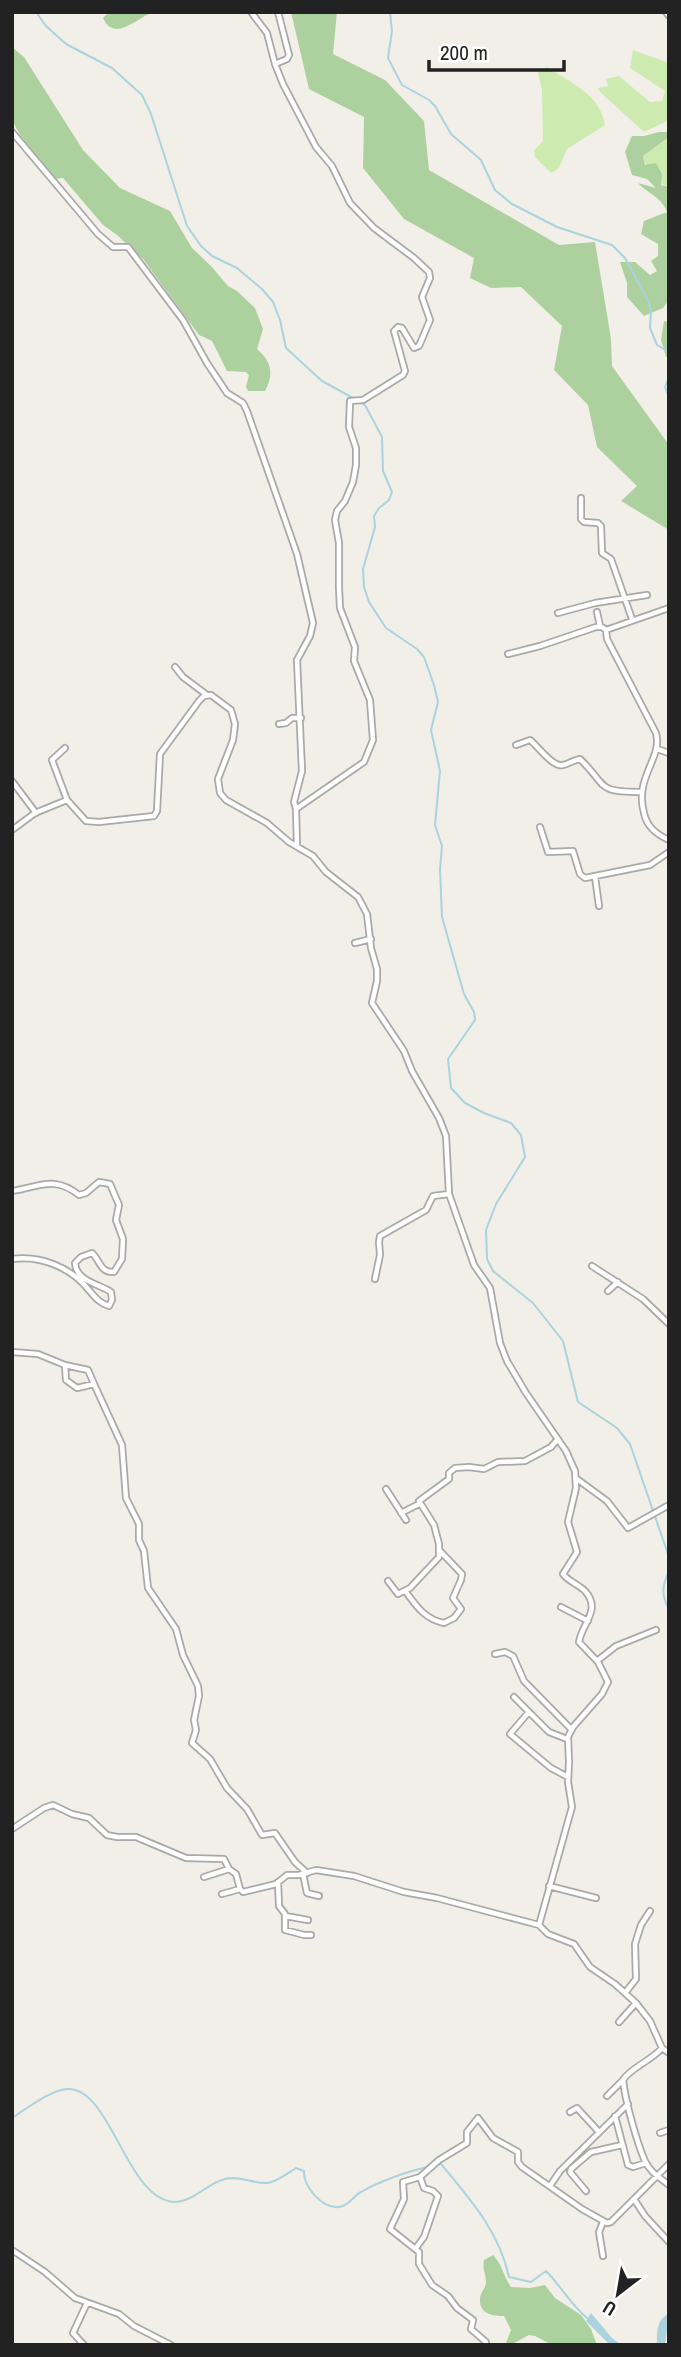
<svg xmlns="http://www.w3.org/2000/svg" width="681" height="2357" viewBox="0 0 681 2357" font-family="'Archivo Narrow',sans-serif">
<rect width="100%" height="100%" fill="#f2efe9"/>
<path fill="#cdebb0" d="M633,50L669,63V120L644,132L600,92L598,88L608,86L606,79L619,76L650,102L662,101L665,91L630,68Z
M547,67C571,83 600,94 605,125L567,149L559,168L551,173L535,157L534,150L543,141L542,90L538,73Z
M669,137V187C656,183 646,169 643,156Z"/>
<path fill="#add19e" d="M109,12H153C137,18 114,43 103,18Z
M291,12H337L333,54L385,80L424,121L429,170L559,245L595,242L611,339L612,366L669,445V530L621,501L637,486L597,447L588,405L554,370L562,326L521,287L491,288L470,278L474,258L404,219L363,168L364,117L309,89Z
M12,47L24,57L83,150L120,188L170,211L192,248L211,266L228,286L237,291L255,308L263,329L257,349C272,362 274,374 265,391H248L246,387L249,375L246,372L227,371L212,341L199,335L143,259L117,235L103,225L63,178L55,179L20,135L12,120Z
M659,132H669V137L643,156L645,165L656,163L662,174L661,185L669,187V300L663,308L644,316L627,297V283L620,262H635L650,275L657,271L651,261L658,256V244L641,234L644,221L667,212C662,197 648,194 638,183L656,188L647,179L632,175L625,152L632,136H644Z
M664,321L669,322V357H666L661,340Z
M493,2255C503,2265 503,2276 511,2287L530,2288L545,2285L555,2298L581,2315L591,2329L597,2345H552L535,2336L529,2335L514,2343H506L511,2330L504,2316C493,2316 479,2314 480,2299C480,2293 485,2289 486,2283C486,2274 482,2269 484,2260Z"/>
<path fill="#aad3df" d="M591,2313L612,2338L621,2345H610L586,2321Z
M669,2314L665,2345H657C657,2333 656,2319 669,2314Z"/>
<g fill="none" stroke-linecap="round" stroke-linejoin="round">
<path stroke="#aad3df" stroke-width="2" d="M36,12L46,26L66,44L112,68L142,95L151,114L187,226L201,246L212,256L237,268L262,289L273,302L280,320L286,348L322,381L353,398
M390,12L392,31L388,58L402,85L429,100L435,106L451,134L481,160L495,190L512,204L557,227L612,245L625,258L649,302L651,311L650,328L657,345L669,352
M669,377L665,387L669,397
M361,403L365,405L382,437L383,471L392,492L389,500L379,508L374,516L375,527L363,569L364,587L369,602L386,628L417,649L424,657L434,685L438,702L431,730L440,771L435,825L442,846L440,869L442,917L464,994L474,1012L475,1020L448,1059L451,1088L465,1103L484,1113L511,1123L521,1135L525,1157L496,1204L486,1230L487,1259L493,1271L533,1303L563,1341L578,1402L617,1428L630,1444L669,1557
M669,1571C662,1586 661,1595 669,1609
M12,2118C26,2109 53,2088 69,2089C112,2090 127,2202 176,2202C194,2201 208,2183 225,2179C239,2175 253,2184 267,2183C277,2182 288,2173 296,2168L304,2171C303,2186 322,2209 339,2207C349,2206 353,2196 361,2192C378,2182 408,2171 428,2167
M437,2165L441,2164C470,2199 499,2231 509,2277L531,2282L546,2271C561,2286 570,2304 587,2318"/>
<defs>
<path id="minor" d="M251,12L267,33L275,64
M278,12L289,55L287,59L275,64L283,84L316,147L332,166L350,203L374,228L414,258L429,272L430,278L422,297L430,320L419,346L414,348L402,328L398,327L394,331L405,371L403,375L363,400L350,401L349,427L356,448V465L353,482L345,501L337,511L335,520L339,543V588L340,608L355,647L354,661L370,700L373,740L364,762L296,809
M666,12L669,16
M12,132L98,234L113,247H128L183,320L207,363L227,393L243,403L247,411L297,554L313,623L310,636L297,660L302,771L294,802L296,809L297,845
M581,498V519L584,522L598,523L601,526L602,553L611,559L632,619
M597,612L600,626
M558,613L595,603L647,595
M606,630L607,639L656,733C663,758 634,777 644,813C647,827 656,834 669,840
M508,654L540,646L596,627H602L606,630L669,608
M175,667L183,677L207,695
M279,724L286,723L292,718H301
M516,745L530,740C538,746 553,768 563,765C569,764 573,760 580,759C608,786 595,792 641,792
M65,748L52,760L67,800
M657,749L669,753
M12,781L36,813
M540,827L548,852L573,851L580,874L585,878L650,865L669,852
M12,830L35,813L67,800L86,821L99,822L154,816L157,811L160,754L199,701L204,696L211,695L231,710L235,724L233,740L218,779L220,793L226,800L267,823L289,842L313,856L326,872L358,897L367,914L371,948L377,969V981L372,1003L404,1051L412,1071L439,1118L446,1136L449,1194L474,1265L490,1288L500,1343L507,1361L526,1393L566,1451L575,1471L576,1488L568,1522L577,1552L563,1574C569,1582 578,1584 585,1591C602,1610 582,1623 579,1642L598,1662L608,1682L602,1694L573,1727L568,1737L569,1762L568,1782L572,1807L539,1925L548,1934L574,1944L590,1967L615,1984L636,2003L650,2021L662,2048L669,2053
M595,877L599,906
M355,943L371,939
M12,1191C40,1187 54,1175 79,1195L86,1193L99,1182L110,1184L119,1205L116,1220L123,1239L122,1259L114,1272C100,1273 100,1260 92,1253L81,1257L75,1263C76,1281 99,1284 111,1292L112,1300L109,1306C99,1303 95,1297 88,1289C70,1267 40,1255 12,1259
M592,1266L643,1299L669,1324
M375,1279L380,1255L379,1242L380,1236L426,1210L433,1196L449,1194
M608,1291L618,1282
M12,1352L38,1354L65,1365L66,1380L77,1388L94,1384L122,1445L126,1498L139,1524V1540L144,1551L148,1588L176,1629L183,1655L198,1686L199,1696L194,1720L196,1730L192,1743L210,1759L227,1788L247,1809L262,1835L275,1833L295,1862L307,1873
M65,1365L88,1370L94,1384
M577,1479L607,1501L628,1528L669,1505
M386,1489L406,1520
M401,1513L419,1504
M388,1581L398,1594L410,1588L439,1557V1544L434,1525L419,1501L449,1479V1473L455,1468L469,1467L484,1469L498,1462L525,1461L551,1447L558,1439
M406,1592C417,1607 425,1619 444,1623L454,1618L461,1609L453,1598L461,1580L462,1574L440,1551
M561,1607L588,1621
M495,1654L505,1652L513,1656L524,1681L571,1729
M597,1661L616,1646L656,1630
M514,1697L549,1732L567,1739
M528,1713L510,1734L551,1768L568,1777
M12,1829L44,1808L53,1805L72,1814L89,1818L107,1835L117,1837H136L186,1858L224,1859L229,1869L236,1874L240,1889L243,1892L276,1884L287,1875H299L316,1870L354,1876L404,1892L437,1898L539,1925
M303,1874L307,1893L319,1896
M204,1877L229,1869
M278,1882L279,1906L285,1914V1930L304,1935H311
M549,1886L596,1898
M222,1894L240,1889
M285,1916L308,1920
M625,1993L636,1979L635,1944L641,1925L650,1911
M619,2022L636,2003
M662,2048C651,2061 630,2068 623,2080C625,2100 637,2143 645,2161C650,2172 660,2178 669,2185
M607,2096L622,2081
M570,2112L577,2108L599,2132
M615,2116L628,2165L633,2167L646,2163
M660,2133L669,2130
M550,2186L560,2171L628,2104
M586,2191L570,2172L571,2169L591,2152L622,2145
M634,2199L645,2216L669,2242
M416,2248L424,2237L438,2196L433,2191L424,2188L420,2177
M12,2250L45,2272L75,2298L119,2314L134,2326L171,2345
M603,2256L599,2232L603,2222
M84,2345L73,2333L87,2303
M485,2345L486,2342L471,2329L473,2320L457,2308L448,2296L432,2285L419,2264V2252L390,2229L404,2199L403,2182L420,2177L439,2160L467,2143V2132L478,2118L493,2138L518,2152V2162L522,2167L582,2209L607,2223L611,2222L669,2164"/>
</defs>
<use href="#minor" stroke="#a9a9a9" stroke-width="8"/>
<use href="#minor" stroke="#fff" stroke-width="4.5"/>
</g>
<rect width="681" height="2357" fill="none" stroke="#222222" stroke-width="28"/>
<g transform="translate(618 2294) rotate(211)" stroke="#ffffff" stroke-width="5" paint-order="stroke">
<path d="M0-5L12 26L0 18L-12 26Z" fill="#222222"/>
<text y="-10" font-size="19" font-weight="bold" text-anchor="middle" fill="#222222">U</text>
</g>
<path d="M429 60v10h135v-10" fill="none" stroke="#222222" stroke-width="3.5"/>
<text x="440" y="60" font-size="21" fill="#222222" stroke="#ffffff" stroke-width="5" paint-order="stroke">200 m</text>
</svg>
